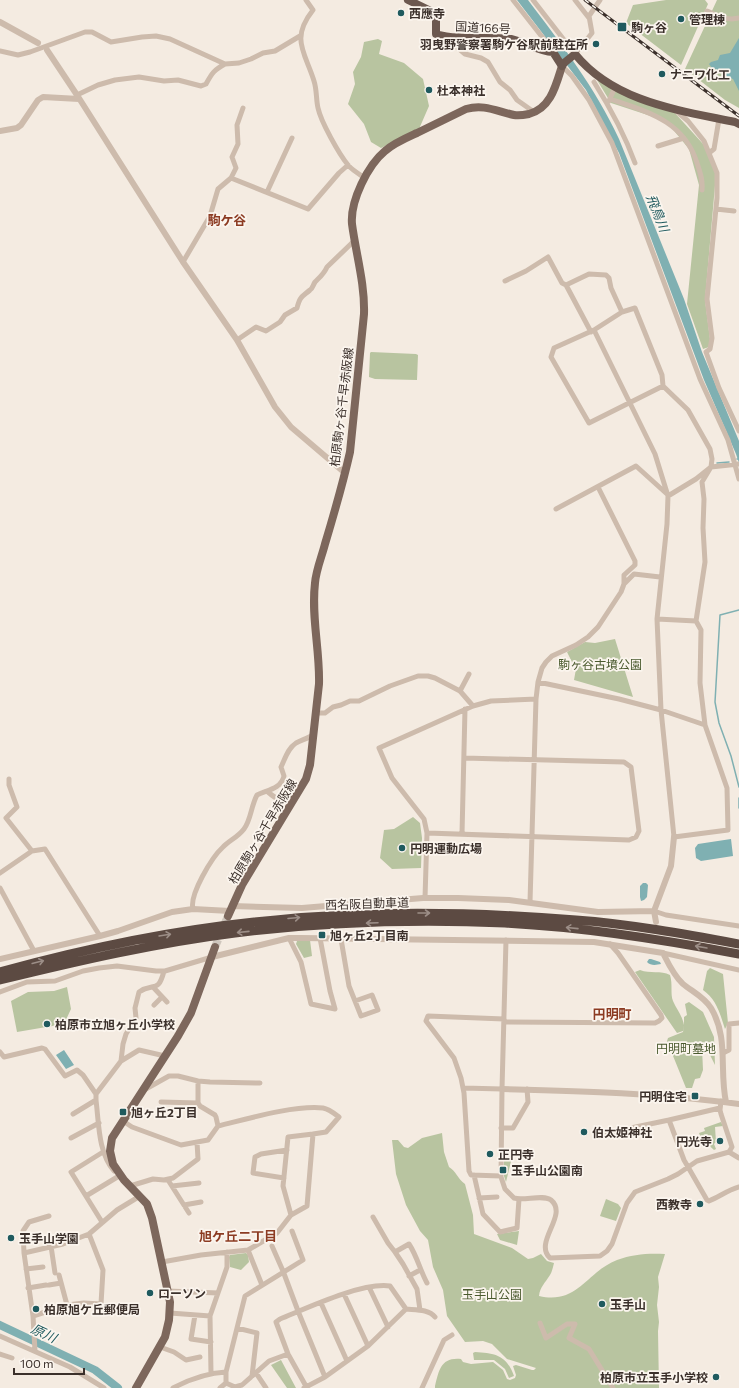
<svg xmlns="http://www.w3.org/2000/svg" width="739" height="1388" viewBox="0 0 739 1388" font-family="Commissioner,'Noto Sans JP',sans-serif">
<rect width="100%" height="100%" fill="#f4ebe1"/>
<path fill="#b8c4a0" d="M666,0H705L708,4L681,65L626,23L633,5Z
M717,0H739V108L725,100L685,69Z
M378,39L382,41L379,54L404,63L423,79L429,106L419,129L381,148L371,142L364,124L348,104L355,84L353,72L361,57L364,42Z
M597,80L674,112L704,145L716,174L705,300L710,339L709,347L703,349L687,304L699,185L689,149L666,121L611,103Z
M371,352L416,354L418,355L417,380L375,379L369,377L370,353Z
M615,639L633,697L574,680L577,663L572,662L567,652L585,642L595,643Z
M413,817L420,823L422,838L421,868L392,869L380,858L384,830L394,829Z
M310,940L312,956L304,958L296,944L297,941Z
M710,968L723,974L728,1023L725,1029C720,1014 717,1000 703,990L707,971Z
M640,970C650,974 661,970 670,975C673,984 670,994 673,1001C677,1010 682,1015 684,1025V1017L687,1015L685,1004L689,1002L703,1012L714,1037L715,1065L706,1047L702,1048L703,1070L700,1078L695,1079L692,1088H686L667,1041L668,1038L683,1032L684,1025L683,1031L677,1033L635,972Z
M67,987L71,1009L64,1024L17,1032L11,1001L28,992L54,991Z
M721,1122L723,1126L715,1127L716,1142L714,1144L716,1149L714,1150L701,1138L699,1133L705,1131L704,1128Z
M442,1133L444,1152L449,1167C456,1171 457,1178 465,1184L473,1215L474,1234L512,1248L528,1259L533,1258L541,1254L547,1261L554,1263C553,1267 552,1272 550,1275C545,1283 540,1287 539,1296C578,1305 586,1272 617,1260C633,1254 649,1253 665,1254L658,1277L659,1287L657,1305L659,1322L658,1331L659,1388H435V1386C439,1370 441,1357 461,1359L463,1362L471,1364L493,1362L503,1370L507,1379L510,1380L515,1378L516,1375L513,1366L516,1365L532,1370H534L536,1368L507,1359L492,1344L483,1341L465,1342L447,1316L443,1290L433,1267L428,1240L420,1231L406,1205L396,1174L392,1140H398L404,1147L408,1148L422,1138Z
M504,1149H514L506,1182L504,1176Z
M606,1199L618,1204L621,1208L616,1221L600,1216Z
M519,1231L517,1245L500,1240L497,1234Z
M246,1253L248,1255L249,1262L241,1270L230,1267L229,1257L230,1255Z
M475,1352C496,1353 507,1356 514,1376L509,1378L505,1369L494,1360H474L473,1353Z
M281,1360L296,1388H287L271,1365Z"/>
<path fill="#7fb0b2" d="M517,0H528C562,45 595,87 619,139L684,299L702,352L739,441V463L736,454L704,380L619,153L586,90Z
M739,38V91L733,79L726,77L721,71L712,68L709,64L711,62L718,60L720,55L730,53Z
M731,839L733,856L701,861L696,858L695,848L698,844Z
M643,883H646L648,885L647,897L644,900L641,901L640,897V886Z
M649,959H651L660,962L661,964C656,965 651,966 647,962Z
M64,1050L74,1065L66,1069L56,1055Z"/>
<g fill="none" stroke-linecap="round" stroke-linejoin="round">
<path stroke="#7fb0b2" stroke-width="1.5" d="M737,459H739
M717,463L729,462
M739,610L720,615L715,702L719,723L731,756L739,787
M739,798V808"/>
<path stroke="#7fb0b2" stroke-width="8" d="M0,1325L95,1370L118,1388"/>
<path stroke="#cfc6bd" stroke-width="8" stroke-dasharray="8 4" stroke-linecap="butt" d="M215,947L228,916"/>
<path stroke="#cdbbac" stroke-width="5" d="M306,0L313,10C290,39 305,52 314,81C317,90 316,100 318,108C321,122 339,154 348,165C352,170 359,174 365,178
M513,0L550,47L553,52
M533,0L575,54L592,33L589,16L600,0
M575,0L589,18
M707,11C718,16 727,21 739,18
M445,37L465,54L481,58L488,62L500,82L510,90L517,100L534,112
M0,51L18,55L30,52L85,32H92L111,42L142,37L156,36L170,39L225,64L239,63L251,59L263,53L275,51L300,36
M562,66L572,76L589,100L612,143L700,379L728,440L739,479
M594,82C611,109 624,133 635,163
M77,95L98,85L115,80L139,77L164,81L178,80L201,86L206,84C212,73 214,70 225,64
M610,99C648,112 684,121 697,163C700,172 703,180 702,190
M609,101L615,87
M675,110L688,121L704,141L717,173V198L707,299L712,338L710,349L706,352L719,388L739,431
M658,146L684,138
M709,153L714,149L719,119
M231,178L308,209L339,173L348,165
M267,192L292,138
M716,209L734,211
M183,262L210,216L218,189L231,178L236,168L232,157L238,144L237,125L243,108
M505,281L526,271L548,257L562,283L566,285
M594,330L655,454L668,496L667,524L657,619L661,710L674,837L728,830L727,788L705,725L700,683L701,630L696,621L705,562L703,528L704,499L702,482L711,467L712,459L710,449L688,410L663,386L662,375L635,308L622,312L594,330L554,348L551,357L589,423L663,386
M591,332L566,285L589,274L606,275L609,278L611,288L622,312
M237,340L256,327L266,331L280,322L285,315L297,308C300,296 302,297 310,290C313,288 313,285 315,282C320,277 324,274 327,267L355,240
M668,496L696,479L711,467L739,464
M556,509L636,466L667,494
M624,584L634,574L660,577
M657,619L696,621
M469,674L460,691L473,706
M538,682L619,699L661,710L705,725
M316,713H325L333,707L341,705L350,701H359L390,686L418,676H428L435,678L460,691
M9,779V785L17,807L6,818L32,851
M268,792C284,806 280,795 297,796
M427,833L629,840L636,837L639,831L631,767L624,762L464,758
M462,834L465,709
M0,873L32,851L45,849L100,936
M0,888L34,951
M425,898L427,833L424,819L392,778L379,748L473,706L491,701L536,699
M530,902L536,699L538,682L542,668L546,662L552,656L576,645L588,637L598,627L621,592L624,584V575L635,565V561L598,487
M193,909C189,895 212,857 223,847C230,840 238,837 244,829C251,820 251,806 257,795C267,790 281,789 284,776L281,767C285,759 288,748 296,743C302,740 308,738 313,735
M654,911L666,915L739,926
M289,938L301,962L311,1004L335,1009L330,991L320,938
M341,939L349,986L361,1016L378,1010L372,995L355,1001
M663,953L739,970
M153,987L167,1002
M0,992L27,982L55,981L83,971L99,968L117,966L156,971H165L212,957
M154,1005L162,997
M0,1052L4,1057L42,1048L45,1049L65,1076L77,1070L83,1075L96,1094
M723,1053L729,1050V1024L739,1023
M121,1061L123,1044L126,1034L136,1018L135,1008L139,992C154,982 158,994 164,971
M198,1081V1103L200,1106L215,1115L216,1117L218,1126
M463,1088L502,1089L501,1177L505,1189L514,1198C524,1201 543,1194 551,1200C569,1215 533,1242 550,1258L600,1256L607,1251L612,1244L627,1203L635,1192L668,1179L678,1174L697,1161L729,1152
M502,1089L506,940
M144,1090L169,1076H178L198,1081L210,1082L260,1083
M721,1101L720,1110L721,1114L732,1147L729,1152L739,1158
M161,1102L198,1103
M73,1114L96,1100
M669,1120L720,1108
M123,1121L132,1127L181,1145L208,1140L218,1126C247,1119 294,1105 323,1108C329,1109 335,1114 339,1117L326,1132L313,1134
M501,1128H513L528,1102L527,1089
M607,1133L669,1120L684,1160L707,1200L709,1201C719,1197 728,1190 739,1187
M71,1138L99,1123
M114,1171C98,1152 99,1124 96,1100V1094L121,1061L139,1050L165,1056
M474,1175L483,1214L500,1232L517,1228L519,1199
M501,1176L471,1175L469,1171L464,1093L461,1078L454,1058L426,1021L428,1016L504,1019L505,1022L655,1023L659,1021L662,1018L661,1015L618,953L610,944
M284,1178L253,1173L255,1157L261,1154L287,1150
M168,1180L189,1213
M130,1186L153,1179L164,1180L173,1178L198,1159L197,1142
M172,1186L199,1183
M86,1196L119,1176
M479,1198L497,1197
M184,1205L201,1202
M373,1217L388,1243L395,1252L403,1264L417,1289L420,1310
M102,1222L71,1172L103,1152
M51,1246L55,1273
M272,1246L283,1271L298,1311L325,1377
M248,1250L262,1285
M395,1252L409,1244C417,1256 420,1270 427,1283
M24,1253L63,1244L89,1234L117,1210L140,1196
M162,1262L201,1255L248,1250L277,1233L291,1215L283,1186L288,1137L313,1134L307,1206L291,1215
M26,1269L43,1267
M59,1275L67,1305
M409,1276L420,1270
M49,1285L61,1283
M369,1287L388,1327
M28,1288L46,1285
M168,1291L218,1293
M344,1294L368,1346
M321,1303L347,1361
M170,1313L210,1316
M195,1315L191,1339L211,1342
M33,1316L67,1305L84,1303L101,1304L103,1270L89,1234
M540,1323L546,1338L567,1324H575L569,1338L589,1349L613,1388
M237,1328L257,1333L252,1376
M0,1336L70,1367L104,1388
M160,1347L174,1352L186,1360L200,1357
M35,1351L33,1316L24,1253L23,1231L29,1222L49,1216
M0,1354L12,1358
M211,1373L210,1316L227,1267V1252
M256,1373L266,1388
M226,1383V1372L245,1296L303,1260L292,1231
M226,1383L235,1387L242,1385L269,1361L288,1354
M173,1388C190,1379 207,1373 226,1372
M220,1388L226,1383
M304,1388L325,1377L368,1346L406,1309C415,1310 429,1309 435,1317
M307,1388L288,1354L276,1322L280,1319C307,1308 362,1282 390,1286L406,1309
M422,1388L444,1340L452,1335"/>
<path stroke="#cdbbac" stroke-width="6" d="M0,22L38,43
M47,50L77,95L183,262L237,340L275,407L291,427L345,473
M0,131L17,128L21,125L38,100L43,97L79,99
M232,906L302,908L423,898H458L509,900L598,912L654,911L671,866L674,837
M654,911L656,922
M212,957L289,938H301L594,942L663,953C668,963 674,976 683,984C693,992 704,997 711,1008C729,1038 719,1070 726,1102
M0,959L100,936L118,931L172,912L193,909L230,911
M502,1089C581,1091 661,1093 739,1104"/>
<path stroke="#7d675c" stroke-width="8" d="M228,916L242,885L306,779L310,765L319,684C320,650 311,617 315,583C316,570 322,556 325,544C334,514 343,483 350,452L364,314C365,284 356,254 352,224C350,201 368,165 385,151C394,143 406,138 417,133C433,125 450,117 466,109C484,104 496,111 514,115C519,116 524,115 529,114C551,108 556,85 562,66
M136,1388L165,1337L169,1320L170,1302L152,1218L147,1204L124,1180L113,1164L110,1151L112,1138L178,1036L191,1013L215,947"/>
<path stroke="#6c584f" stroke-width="8" d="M408,0L435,13L436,16V34C460,41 486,36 511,39C525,42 538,51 553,52L562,66
M562,66L564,63L575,54C614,102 678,110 735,122L739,124"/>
<path stroke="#5c4a42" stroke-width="9" d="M0,972C91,947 183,928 276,920C376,910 476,912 576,920C630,924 685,934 739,944
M0,980C78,961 156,943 235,933C324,922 415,919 505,923C584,927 661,939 739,954"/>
<defs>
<path id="rail" d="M585,0L739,116"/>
</defs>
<use href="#rail" stroke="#3b302b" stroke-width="3"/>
<use href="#rail" stroke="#fbf5ee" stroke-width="1.5" stroke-dasharray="4.5" stroke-linecap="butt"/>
</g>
<defs><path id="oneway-shaft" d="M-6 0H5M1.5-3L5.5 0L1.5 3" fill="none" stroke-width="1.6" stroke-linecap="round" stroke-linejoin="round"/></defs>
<g stroke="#9c8e87">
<use href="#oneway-shaft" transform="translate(424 913)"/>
<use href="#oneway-shaft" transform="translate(294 918) rotate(-5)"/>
<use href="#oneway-shaft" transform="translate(372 923) rotate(178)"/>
<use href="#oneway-shaft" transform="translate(572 928) rotate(-174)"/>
<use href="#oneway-shaft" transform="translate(243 932) rotate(174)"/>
<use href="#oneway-shaft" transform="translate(165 935) rotate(-9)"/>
<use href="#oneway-shaft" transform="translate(701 947) rotate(-170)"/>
<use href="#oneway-shaft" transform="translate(38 962) rotate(-14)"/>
</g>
<g fill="#1f5a5e" stroke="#fbf5ee" stroke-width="1.5">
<circle cx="401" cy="13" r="4"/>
<circle cx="681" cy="19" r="4"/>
<rect x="617" y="22" width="10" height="10" rx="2"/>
<circle cx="596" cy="44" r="4"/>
<circle cx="662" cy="74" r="4"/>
<circle cx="429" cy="90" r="4"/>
<circle cx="402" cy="848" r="4"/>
<rect x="318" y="931" width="8" height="8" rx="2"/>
<circle cx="47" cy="1024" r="4"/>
<rect x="691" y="1092" width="8" height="8" rx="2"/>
<rect x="119" y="1108" width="8" height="8" rx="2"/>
<circle cx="584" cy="1132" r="4"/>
<circle cx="720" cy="1141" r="4"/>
<circle cx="490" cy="1154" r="4"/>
<rect x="499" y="1166" width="8" height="8" rx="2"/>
<circle cx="700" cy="1204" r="4"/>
<circle cx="11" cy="1238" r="4"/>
<circle cx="150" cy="1293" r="4"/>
<circle cx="602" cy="1304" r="4"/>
<circle cx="36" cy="1309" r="4"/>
<circle cx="716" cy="1377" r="4"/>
</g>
<g text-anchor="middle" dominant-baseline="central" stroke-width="3.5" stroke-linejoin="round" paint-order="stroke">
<g font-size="12" font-weight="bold" fill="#3b302b" stroke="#fbf5ee" text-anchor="start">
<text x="409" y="13">西應寺</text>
<text x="689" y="19">管理棟</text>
<text x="631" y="27">駒ヶ谷</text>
<text x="588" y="44" text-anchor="end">羽曳野警察署駒ケ谷駅前駐在所</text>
<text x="670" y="74">ナニワ化工</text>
<text x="437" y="90">杜本神社</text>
<text x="410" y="848">円明運動広場</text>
<text x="330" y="935">旭ヶ丘2丁目南</text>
<text x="55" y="1024">柏原市立旭ヶ丘小学校</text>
<text x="687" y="1096" text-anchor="end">円明住宅</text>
<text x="131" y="1112">旭ヶ丘2丁目</text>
<text x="592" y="1132">伯太姫神社</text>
<text x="712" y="1141" text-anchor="end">円光寺</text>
<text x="498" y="1154">正円寺</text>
<text x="511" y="1170">玉手山公園南</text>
<text x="692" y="1204" text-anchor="end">西教寺</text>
<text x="19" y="1238">玉手山学園</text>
<text x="158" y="1293">ローソン</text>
<text x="610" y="1304">玉手山</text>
<text x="44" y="1309">柏原旭ケ丘郵便局</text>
<text x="708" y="1377" text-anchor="end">柏原市立玉手小学校</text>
</g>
<g font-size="12" fill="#3b302b" stroke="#fbf5ee">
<text transform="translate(483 27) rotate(3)">国道166号</text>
<text transform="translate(341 407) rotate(-83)">柏原駒ヶ谷千早赤阪線</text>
<text transform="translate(262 831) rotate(-59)">柏原駒ヶ谷千早赤阪線</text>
<text transform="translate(367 903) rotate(-2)">西名阪自動車道</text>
</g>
<g font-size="12" fill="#4a5a2e" stroke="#fbf5ee">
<text x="600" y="664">駒ヶ谷古墳公園</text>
<text x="686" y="1048">円明町墓地</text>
<text x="492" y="1294">玉手山公園</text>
</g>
<g font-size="13" font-style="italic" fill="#1f5a5e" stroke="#fbf5ee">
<text transform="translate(658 213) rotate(68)">飛鳥川</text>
<text transform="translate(44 1333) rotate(25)">原川</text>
</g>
<g font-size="13" font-weight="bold" fill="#8c3b22" stroke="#fbf5ee">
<text x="227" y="220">駒ケ谷</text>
<text x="612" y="1014">円明町</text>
<text x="238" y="1236">旭ケ丘二丁目</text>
</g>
</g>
<path d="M14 1368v6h70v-6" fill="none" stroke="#3b302b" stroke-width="2"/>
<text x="20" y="1368" font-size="12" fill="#3b302b" stroke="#fbf5ee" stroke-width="3" paint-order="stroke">100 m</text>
</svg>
